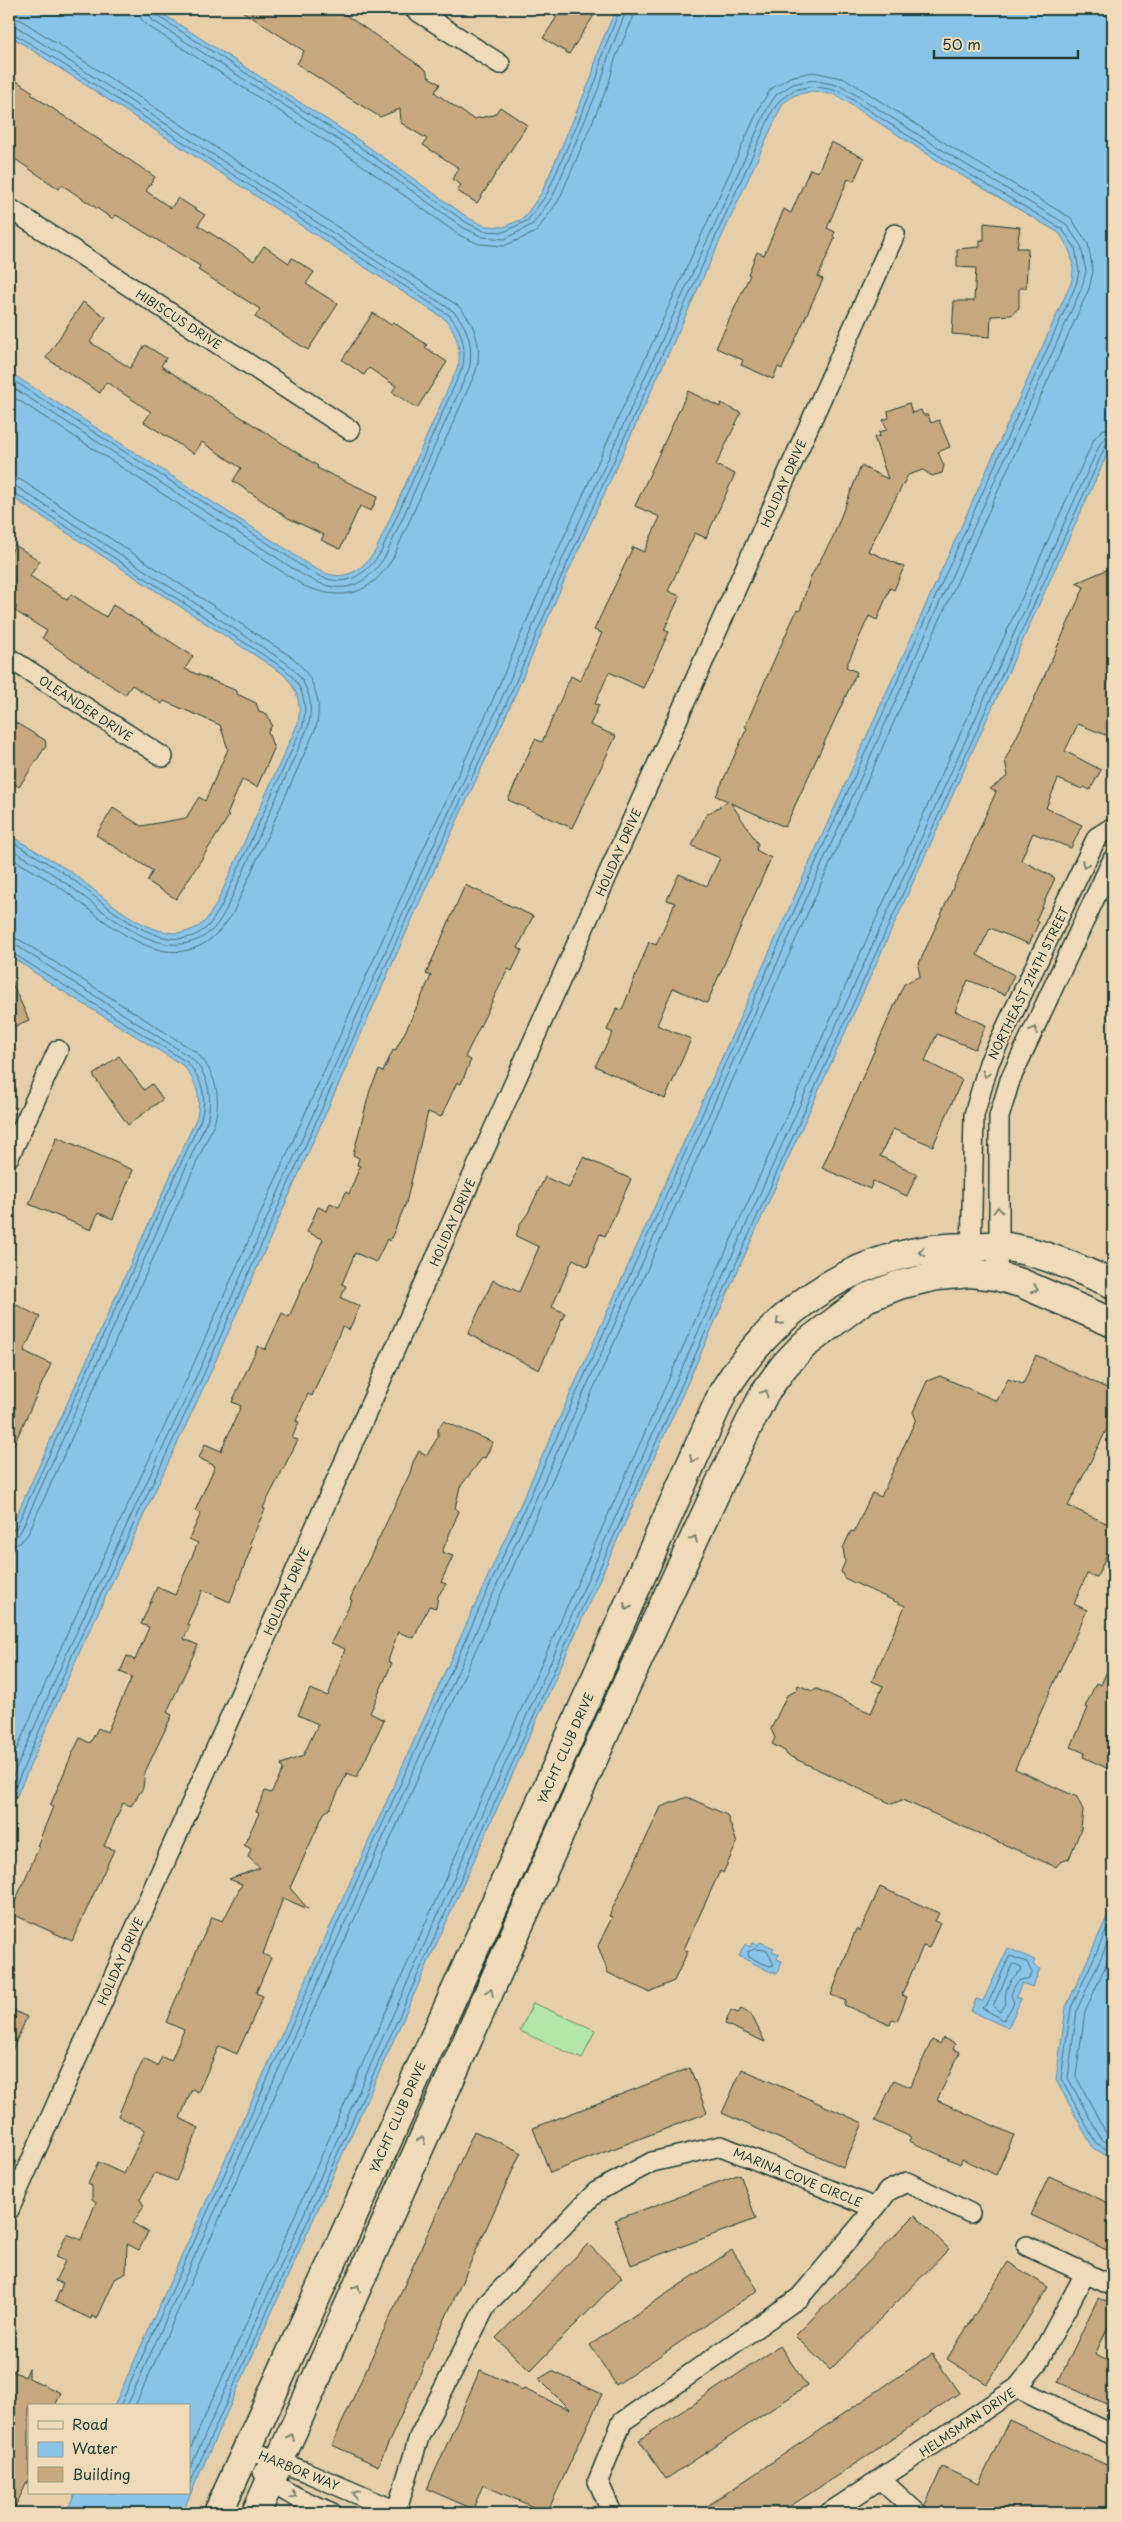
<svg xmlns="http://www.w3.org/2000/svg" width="1122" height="2522" viewBox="0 0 1122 2522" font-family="'Playpen Sans',sans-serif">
<rect width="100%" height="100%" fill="#e6cea9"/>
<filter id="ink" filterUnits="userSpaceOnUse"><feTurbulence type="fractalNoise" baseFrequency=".02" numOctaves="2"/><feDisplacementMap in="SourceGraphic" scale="10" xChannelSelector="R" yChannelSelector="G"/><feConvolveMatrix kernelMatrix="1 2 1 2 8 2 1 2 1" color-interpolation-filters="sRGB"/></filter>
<g filter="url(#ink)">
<path fill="#b1e6a8" stroke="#68926e" d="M533,2003L595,2030L582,2059L520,2031Z"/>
<path fill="#89c3e8" stroke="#5f8da0" d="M9,9H155L363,143L470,219L485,226L504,227L524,218L542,192L592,76L597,53L616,9H1113V441L794,1145L182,2513H66L75,2493H189V2406H114L1071,283C1076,264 1071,249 1059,233L949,168L836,95L812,91L795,95L783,103L561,588L508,711L426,888L207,1380L80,1651L9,1814V1532L197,1117C201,1094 197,1085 184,1066L56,987L9,955V835C29,847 51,859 71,872C102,894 162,957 203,923C208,919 212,910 216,905L298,723C302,702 297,688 282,673L9,495V372L289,551C322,576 348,591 376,550L459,364C460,346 457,334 446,320L9,35Z
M1113,1904V2159L1093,2148L1056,2080L1066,2007Z
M760,1942L774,1948L772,1951L779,1954L777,1959L782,1961L777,1973L771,1972L739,1956L745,1944L750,1947L752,1943L758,1945Z
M1008,1948L1035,1960L1033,1965L1040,1969L1032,1987L1022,1983L1016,1997L1021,1999L1008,2028L971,2011L976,1999L983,2001Z"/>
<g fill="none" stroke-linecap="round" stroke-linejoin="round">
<path stroke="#49737c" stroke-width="1" d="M139,9L141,19L148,26L352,158L459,235L479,244L504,246L536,232L559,200L609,83L615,59L633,18L634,9
M147,9L152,20L357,152L464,228L483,237L505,239L533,224L553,196L602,80L608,57L627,9
M153,9L156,15L360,147L467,223L484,231L504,232L528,220L547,194L597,78L602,55L620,9
M9,17L21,20L457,305C475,321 483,348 476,371L393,558C370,595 344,602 304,586L9,394
M9,25L17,27L453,311C468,326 474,347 469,369L386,555C355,604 322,590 282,561L9,385
M9,31L52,57L449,315C462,330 466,346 463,366L381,552C351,597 322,582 286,555L9,378
M9,477L21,480L293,658C314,677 324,702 315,730L233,913C181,995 114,927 61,888C45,877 26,867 9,857
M9,485L17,487L288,664C307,681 315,702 308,727L226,910C222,917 217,926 211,931C163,972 101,907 64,882C47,869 27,859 9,848
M9,491L13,492L285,669C302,685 308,702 303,725L221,907C217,913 213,921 208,926C167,967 99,898 68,876C49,863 28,852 9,840
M9,937L20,940L196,1052C216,1072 222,1098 214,1124L28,1534L20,1543L9,1546
M9,945L17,946L190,1057C209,1074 213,1097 207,1121L21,1531L16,1537L9,1538
M9,951L187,1062C203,1081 207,1095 201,1119L16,1528L9,1532
M9,1767L63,1643L190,1372L409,880L491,704L544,581L761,104L771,89L790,77L813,72L846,79L959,152L1071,218L1088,244L1093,271L1089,289L135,2406
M9,1785L70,1646L197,1375L416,883L498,707L551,584L768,107L776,95L793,84L813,80L842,86L955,158L1066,224L1081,246L1086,271L1082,287L127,2406
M9,1801L75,1649L202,1378L421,886L504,709L557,586L773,110L780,100L794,90L812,86L839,91L952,164L1062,229L1075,247L1079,271L1076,285L120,2406
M1113,1916L1071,2008L1061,2079L1096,2143L1113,2153
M1113,1931L1077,2010L1068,2078L1101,2139L1113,2146
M755,1949L767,1950L774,1965L769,1966L749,1957L748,1952Z
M1113,1949L1085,2012L1076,2076L1106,2133L1113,2137
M1010,1956L1027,1962L1032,1973L1029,1979C1017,1978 1015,1985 1011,1995L1014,2003L1004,2020L982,2008L988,2003Z
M1015,1964L1021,1967L1022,1970C1011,1977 1003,1990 1006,2004L1000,2012L993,2006L1012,1965Z
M189,2452L777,1137L1094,439L1102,430L1113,427
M189,2471L784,1140L1101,442L1106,436L1113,435
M189,2486L790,1143L1106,445L1113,441"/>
</g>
<path fill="#c6a77e" stroke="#1f3d34" d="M239,9H337L426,70L429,77L440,84L435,92L438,95L473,119L494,115L500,107L527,125L477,203L457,191L461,185L452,179L459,168L423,145L427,139L401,123L400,109L380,117L349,98L297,64L304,51Z
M562,9H598L569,54L543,38Z
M9,76L33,92L31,94L155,177L146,191L171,208L178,198L205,215L198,225L254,261L264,246L289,263L292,258L314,272L306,284L338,304L308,350L255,317L260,309L198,270L200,266L116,215L113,219L62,185L59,189L9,155Z
M831,142L864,158L854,181L848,179L827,228L835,232L833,236L835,238L818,277L823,279L782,369L778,367L773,379L741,365L743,360L716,348L750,275L748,274L757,252L764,255L784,209L791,213L810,169L818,172Z
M984,223L1020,227L1017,248H1028L1026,288H1019V308L1011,315L991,316L990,337L952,334L954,301H974L976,268L957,267V249L980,247V240H984Z
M83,302L106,317L90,342L130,368L145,345L166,358L161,366L318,466L317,468L378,496L371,511L360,506L340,549L321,540L324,535L288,518L233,481L241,468L202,442L194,454L144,422L151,412L106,382L100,393L46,358Z
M373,313L391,325L393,322L427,345L425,347L447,362L417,408L392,392L396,386L369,368L364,375L342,360Z
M688,391L720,407L721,403L741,413L716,465L735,474L706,538L695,533L668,591L680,596L664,630L669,632L643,688L609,672L595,704L599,705L590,725L616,736L572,828L508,800L535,739L542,742L571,676L580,681L602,633L594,630L633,547L644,552L660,517L635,506Z
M909,403L912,413L921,410L923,415H928L931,423L939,420L950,447L938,452L944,466L942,473L932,476L923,470L908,475L868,551L904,567L894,590L890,588L877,620L869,616L846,667L857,672L785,827L731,803L758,844L756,850L771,858L707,1003L673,988L657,1025L691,1039L665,1099L595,1066L613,1033L607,1030L617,1008L622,1010L649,942L656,945L675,903L667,900L679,874L707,886L720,858L692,846L706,815L728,801L716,796L747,728L745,727L775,658L797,610L800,611L810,578L832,539L861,466L888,479L874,437L880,436L879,432L887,430L883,420L889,418L888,411Z
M15,545L40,561L30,576L67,600L71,594L106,617L113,605L193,656L185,669L237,691V694L256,703L259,711L267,714L272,725L268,732L274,749L257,787L242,780L227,815L229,816L176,899L147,881L153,871L96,835L113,808L141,826L186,818L199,797L205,801L228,749L220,725L164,701L162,704L132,685L125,695L42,638L47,631L15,611L17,607L9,602V555Z
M1113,567V738L1078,724L1065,751L1101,770L1090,790L1084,787L1082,789L1058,779L1046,808L1082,825L1071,848L1033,833L1021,860L1055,878L1036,920L1039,922L1029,944L990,928L977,955L1014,975L1005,995L968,980L955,1011L986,1025L975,1049L937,1034L925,1061L962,1080L933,1146L893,1129L880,1156L917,1174L907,1196L873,1181L870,1189L822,1168L904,984L920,976L918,966L996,792L990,789L1008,776L1005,760L1022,726L1084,587L1076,583Z
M9,719L45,740L46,746L19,787L9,780Z
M465,885L533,916L518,948L522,950L512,971L508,969L465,1057L471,1060L461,1084L457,1082L441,1117L428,1112L406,1203L390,1241L387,1239L376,1262L355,1253L342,1284L346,1286L341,1298L360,1306L349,1330L342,1327L312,1396L308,1394L296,1421L299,1422L292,1438L298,1440L263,1508L265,1509L249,1545L252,1546L230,1602L203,1590L187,1624L190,1625L184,1639L198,1645L167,1712L172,1715L145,1772L143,1788L131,1806L123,1803L104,1846L114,1850L72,1941L10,1913L39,1847L37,1846L53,1807L50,1806L72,1754L80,1738L90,1743L98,1728L107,1732L132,1677L120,1672L127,1656L135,1660L149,1627L141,1624L157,1587L175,1595L198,1543L189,1539L201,1513L195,1511L215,1466L199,1458L205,1444L221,1451L241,1406L232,1402L258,1346L265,1350L282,1313L289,1317L323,1239L307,1232L318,1207L327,1211L330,1203L339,1207L346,1192L349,1194L360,1166L357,1165L359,1158L353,1155L370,1090L379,1070L383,1072L393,1050L395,1051L406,1030L431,976L426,974Z
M9,977L29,1020L9,1029Z
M119,1056L144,1090L152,1084L163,1099L128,1125L93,1075Z
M57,1137L133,1170L113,1219L98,1213L91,1230L29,1204Z
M583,1157L631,1179L605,1236L600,1234L591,1255L588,1267L573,1259L552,1307L565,1313L539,1370L468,1334L493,1280L519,1292L539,1247L516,1236L520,1224L528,1213L545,1177L569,1188Z
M9,1301L40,1317L24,1351L51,1364L9,1455Z
M1036,1355L1113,1391V1417L1068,1506L1113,1526V1540L1097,1577L1087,1574L1074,1604L1087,1610L1015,1769L1077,1797L1083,1810L1081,1829L1069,1859L1060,1862L1056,1867L902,1800L892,1804L787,1755L785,1751L772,1744L775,1738L771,1729L787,1695L796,1691L798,1685L812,1691L817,1689L871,1713L883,1686L872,1681L905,1606L844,1578L841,1571L845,1562L843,1548L851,1531L854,1532L872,1493L881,1497L916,1419L913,1412L927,1381L940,1376L997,1401L1008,1379L1023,1384Z
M443,1421L493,1442L485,1458L483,1457L460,1487L455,1508L459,1511L442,1552L453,1556L441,1582L446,1584L438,1596L436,1608L429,1606L414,1638L398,1632L388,1661L392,1663L370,1713L384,1720L357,1777L347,1773L330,1809L324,1813L290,1888L308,1909L283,1898L263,1954L271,1958L256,1993L263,1996L237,2054L219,2046L198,2092L192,2089L180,2118L199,2128L176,2181L155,2173L140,2199L144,2206L133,2223L148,2232L139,2250L127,2244L126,2273L115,2279L97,2319L92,2316L91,2319L55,2302L63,2283L55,2281L65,2261L56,2257L67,2234L81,2240L96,2202L92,2199V2186L88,2184L98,2162L124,2174L145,2130L118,2116L132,2083L144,2059L157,2066L162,2057L171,2061L184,2030L166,2022L193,1959L212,1917L223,1921L242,1884L229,1879L260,1868L248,1857L251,1849L244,1845L259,1813L256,1812L265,1791L271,1793L283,1770L281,1764L303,1756L318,1724L298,1715L310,1689L328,1696L345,1649L331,1643L352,1600L350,1599L410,1473L413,1462L419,1451L427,1455L438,1437V1429Z
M1113,1657V1771L1083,1757L1085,1753L1071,1747L1088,1708L1085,1707L1096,1683L1101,1685Z
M687,1797L727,1815L737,1843L723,1873L720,1871L684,1949L688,1951L674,1981L649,1992L608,1973L598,1946L612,1917L609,1916L661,1807Z
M880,1887L939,1913L935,1921L940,1923L929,1948L923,1946L902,1995L907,1997L897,2021L892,2019L890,2025L844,2005L846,2001L831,1995L856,1929L860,1931Z
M9,2008L27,2017L9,2057Z
M741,2009L751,2014L765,2042L725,2024L731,2010L738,2013Z
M943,2038L955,2044L953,2049L960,2052L937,2100L1014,2135L996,2175L962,2159L960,2164L909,2141L911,2137L875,2121L894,2080L910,2087L932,2040L940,2044Z
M690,2068L707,2113L550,2173L533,2128Z
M742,2069L863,2123L843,2167L722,2113Z
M474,2131L521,2152L378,2466L332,2445Z
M740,2174L756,2219L631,2265L615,2220Z
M1049,2176L1113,2205V2253L1031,2215Z
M915,2215L949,2249L830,2370L795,2336Z
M588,2244L622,2277L530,2371L496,2338Z
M732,2250L758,2290L616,2385L590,2345Z
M1008,2262L1048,2287L987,2384L947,2359Z
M1098,2298L1113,2305V2316L1095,2355L1113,2363V2407L1058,2382Z
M780,2346L807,2386L666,2479L639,2440Z
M932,2354L959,2393L867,2456L780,2513H697Z
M29,2368V2378L61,2393L55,2406H29V2478L12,2513H9V2412L15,2399L9,2396V2369L25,2377Z
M480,2370L518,2387L521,2391L524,2389L570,2410L539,2379L552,2371L602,2394L547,2513L483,2485L473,2509L427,2489Z
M1009,2420L1113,2468V2502L1108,2513H928L925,2505L942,2467L979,2484Z"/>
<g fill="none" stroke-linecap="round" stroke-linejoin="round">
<defs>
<path id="street" d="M414,9L500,64
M9,208L350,430
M9,658L163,757
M9,1157L58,1050
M971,1258L974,1115L989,1063L1097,837L1113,827
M996,1276L999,1246V1117L1010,1080L1113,859
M875,2208L888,2191L907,2182L970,2213
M9,2210L895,234
M1027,2246L1113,2286
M1017,2388L1113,2435
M247,2449L306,2472L401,2513
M263,2472C279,2493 309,2502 332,2513
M880,2479L917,2513
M396,2513L419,2437L487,2304L596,2192L652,2162L721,2146L875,2208L800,2297L622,2422L598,2481L612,2513
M829,2513L1017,2388L1036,2365L1086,2272"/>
<path id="secondary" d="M218,2513L524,1840L723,1392C777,1304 864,1247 969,1247C978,1247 989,1245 999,1246C1038,1250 1077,1268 1113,1284
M256,2513L625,1688L720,1483L765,1392L784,1366L804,1345L866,1298L899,1285L937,1276L971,1273L996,1276L1021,1283L1113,1323"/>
</defs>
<use href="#street" stroke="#1f3d34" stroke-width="22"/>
<use href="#secondary" stroke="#1f3d34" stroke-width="31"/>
<use href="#street" stroke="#efdbb9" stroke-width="19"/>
<use href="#secondary" stroke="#efdbb9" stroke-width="28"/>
</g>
<defs><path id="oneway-chevron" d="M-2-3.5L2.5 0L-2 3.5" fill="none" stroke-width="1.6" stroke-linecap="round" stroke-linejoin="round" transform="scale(1.25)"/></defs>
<g stroke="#7d8470">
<use href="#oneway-chevron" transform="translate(1085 864) rotate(115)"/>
<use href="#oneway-chevron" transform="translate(1034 1030) rotate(-65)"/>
<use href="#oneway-chevron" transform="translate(986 1074) rotate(106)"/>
<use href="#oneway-chevron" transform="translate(998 1210) rotate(-91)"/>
<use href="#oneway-chevron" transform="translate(922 1252) rotate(170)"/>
<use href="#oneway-chevron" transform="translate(1035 1289) rotate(22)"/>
<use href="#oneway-chevron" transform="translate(779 1322) rotate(137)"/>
<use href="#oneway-chevron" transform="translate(765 1393) rotate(-58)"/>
<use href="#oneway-chevron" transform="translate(693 1459) rotate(114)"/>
<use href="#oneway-chevron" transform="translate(694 1539) rotate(-66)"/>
<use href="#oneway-chevron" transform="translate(627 1607) rotate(114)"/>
<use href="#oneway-chevron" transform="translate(490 1992) rotate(-64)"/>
<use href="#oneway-chevron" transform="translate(422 2140) rotate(-66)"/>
<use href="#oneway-chevron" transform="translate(357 2288) rotate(-66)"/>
<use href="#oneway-chevron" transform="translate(291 2437) rotate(-66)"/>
<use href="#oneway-chevron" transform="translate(356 2494) rotate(-156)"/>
<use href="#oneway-chevron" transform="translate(293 2495) rotate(26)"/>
</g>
</g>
<g text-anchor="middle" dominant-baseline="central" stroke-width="4" stroke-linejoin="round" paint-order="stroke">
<g font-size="12" fill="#1f3d34" stroke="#efdbb9">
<text transform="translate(179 319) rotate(33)">HIBISCUS DRIVE</text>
<text transform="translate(783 483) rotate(-66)">HOLIDAY DRIVE</text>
<text transform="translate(86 708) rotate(33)">OLEANDER DRIVE</text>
<text transform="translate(618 852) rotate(-66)">HOLIDAY DRIVE</text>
<text transform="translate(1028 983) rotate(-64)">NORTHEAST 214TH STREET</text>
<text transform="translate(452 1222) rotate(-66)">HOLIDAY DRIVE</text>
<text transform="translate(286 1591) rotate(-66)">HOLIDAY DRIVE</text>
<text transform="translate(565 1748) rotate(-66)">YACHT CLUB DRIVE</text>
<text transform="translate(120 1961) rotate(-66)">HOLIDAY DRIVE</text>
<text transform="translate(397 2117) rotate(-66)">YACHT CLUB DRIVE</text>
<text transform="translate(798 2177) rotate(22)">MARINA COVE CIRCLE</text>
<text transform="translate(967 2422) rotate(-34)">HELMSMAN DRIVE</text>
<text transform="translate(299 2470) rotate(22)">HARBOR WAY</text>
</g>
</g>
<rect width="1122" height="2522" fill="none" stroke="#efdbb9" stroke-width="30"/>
<rect x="15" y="15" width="1092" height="2492" fill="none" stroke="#1f3d34" stroke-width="2" filter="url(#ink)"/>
<rect x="28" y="2404" width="162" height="90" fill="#efdbb9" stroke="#9c9c84"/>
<rect x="38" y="2421" width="25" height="8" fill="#efdbb9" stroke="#9c9c84"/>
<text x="72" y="2430" font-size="15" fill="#1f3d34">Road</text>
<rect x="38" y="2442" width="25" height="15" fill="#89c3e8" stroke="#9c9c84"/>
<text x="72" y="2454" font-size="15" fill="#1f3d34">Water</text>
<rect x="38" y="2467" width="25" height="15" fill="#c6a77e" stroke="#9c9c84"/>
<text x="72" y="2480" font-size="15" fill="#1f3d34">Building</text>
<path d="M934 50v8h144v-8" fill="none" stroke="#1f3d34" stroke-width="2.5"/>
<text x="942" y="50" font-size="15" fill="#1f3d34" stroke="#efdbb9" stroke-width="4" paint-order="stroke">50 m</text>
</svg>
